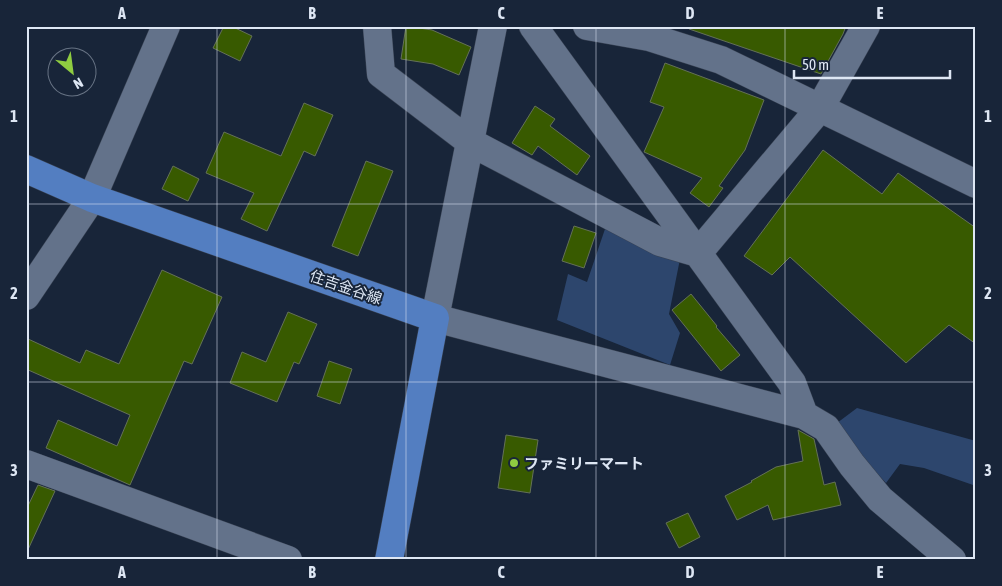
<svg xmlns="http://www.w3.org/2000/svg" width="1002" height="586" viewBox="0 0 1002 586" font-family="'Asap Condensed','Noto Sans JP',sans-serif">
<rect width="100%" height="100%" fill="#182539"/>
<path fill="#2d466d" d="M605,229L680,259L669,314L680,333L670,365L557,320L568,274L587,282Z
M857,408L976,441V486L924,468L900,464L886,483L833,426Z"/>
<path fill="#385a00" stroke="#647158" d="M224,26H231L252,36L240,61L213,48Z
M406,26L432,30L471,47L459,75L433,64L401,59Z
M689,26H846L843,34L821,74L689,29Z
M665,63L764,100L745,150L719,186L723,188L709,207L690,193L702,178L644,152L664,107L650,102Z
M304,103L333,115L315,156L304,151L267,231L241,219L254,193L206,173L224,132L281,156Z
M535,106L555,119L550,126L590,156L577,175L538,146L532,155L512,143Z
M823,150L882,194L898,173L976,228V344L949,325L906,363L790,257L772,275L744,256Z
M366,161L393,171L358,256L332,246Z
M173,166L199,179L188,201L162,189Z
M574,226L596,233L584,268L562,261Z
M162,270L222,297L192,364L184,361L130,485L46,448L58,420L117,446L130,415L26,369V338L80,363L86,350L119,364Z
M691,294L717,326L716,327L740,355L721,371L672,310Z
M288,312L317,324L299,364L294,362L277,402L230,383L242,352L266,362Z
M329,361L352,369L340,404L317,396Z
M798,430L814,439L824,485L835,482L841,505L773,520L768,505L737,520L725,496L752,482L751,481L776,467L803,461Z
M506,435L538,440L530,493L498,488Z
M38,485L55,491L26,554V510Z
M688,513L700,537L679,548L666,523Z"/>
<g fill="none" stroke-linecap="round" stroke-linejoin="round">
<defs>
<path id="minor" d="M377,26L381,74L470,142L660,242L698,253L820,108L866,26
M493,26L435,318L804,415
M533,26L792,383L804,415L826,428L852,465L880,499L952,560
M587,26L649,37L721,60L976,184
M26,296L92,198L166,26
M26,464L288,560"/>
<path id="major" d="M26,169L92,198L435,318L389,560"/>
</defs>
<use href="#minor" stroke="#384253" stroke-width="29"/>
<use href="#major" stroke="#384253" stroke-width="29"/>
<use href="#minor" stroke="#63728a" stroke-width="28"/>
<use href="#major" stroke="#537ec1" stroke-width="28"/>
</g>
<path fill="none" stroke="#dee7f4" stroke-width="1" stroke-opacity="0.55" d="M217,26V560M406,26V560M596,26V560M785,26V560M26,204H976M26,382H976"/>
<circle fill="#8fcd41" stroke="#182539" stroke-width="2" cx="514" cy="463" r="5"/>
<g text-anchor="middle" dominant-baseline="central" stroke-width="4" stroke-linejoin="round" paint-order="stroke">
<g font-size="15" fill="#dee7f4" stroke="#182539">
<text transform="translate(346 287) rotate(19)">住吉金谷線</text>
</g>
<g font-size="15" font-weight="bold" fill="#dee7f4" stroke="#182539" text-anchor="start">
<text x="524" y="463">ファミリーマート</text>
</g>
</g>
<rect width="1002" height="586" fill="none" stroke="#182539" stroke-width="55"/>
<g transform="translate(72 72) rotate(151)"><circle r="24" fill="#182539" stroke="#677384"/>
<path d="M0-4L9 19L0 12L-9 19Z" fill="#8fcd41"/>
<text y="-8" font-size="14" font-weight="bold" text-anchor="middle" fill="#dee7f4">N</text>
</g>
<path d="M794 70v8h156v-8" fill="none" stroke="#dee7f4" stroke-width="2.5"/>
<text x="802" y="70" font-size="15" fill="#dee7f4" stroke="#182539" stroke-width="4" paint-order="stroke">50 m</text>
<rect x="28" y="28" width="946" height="530" fill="none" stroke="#dee7f4" stroke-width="2"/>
<g font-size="16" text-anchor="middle" font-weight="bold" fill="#dee7f4">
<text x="122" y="19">A</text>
<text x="312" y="19">B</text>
<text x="501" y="19">C</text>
<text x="690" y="19">D</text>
<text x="880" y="19">E</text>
<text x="14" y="122">1</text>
<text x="988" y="122">1</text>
<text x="14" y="299">2</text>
<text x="988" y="299">2</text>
<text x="14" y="476">3</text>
<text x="988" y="476">3</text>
<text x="122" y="578">A</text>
<text x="312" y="578">B</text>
<text x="501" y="578">C</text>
<text x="690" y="578">D</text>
<text x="880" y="578">E</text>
</g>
</svg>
